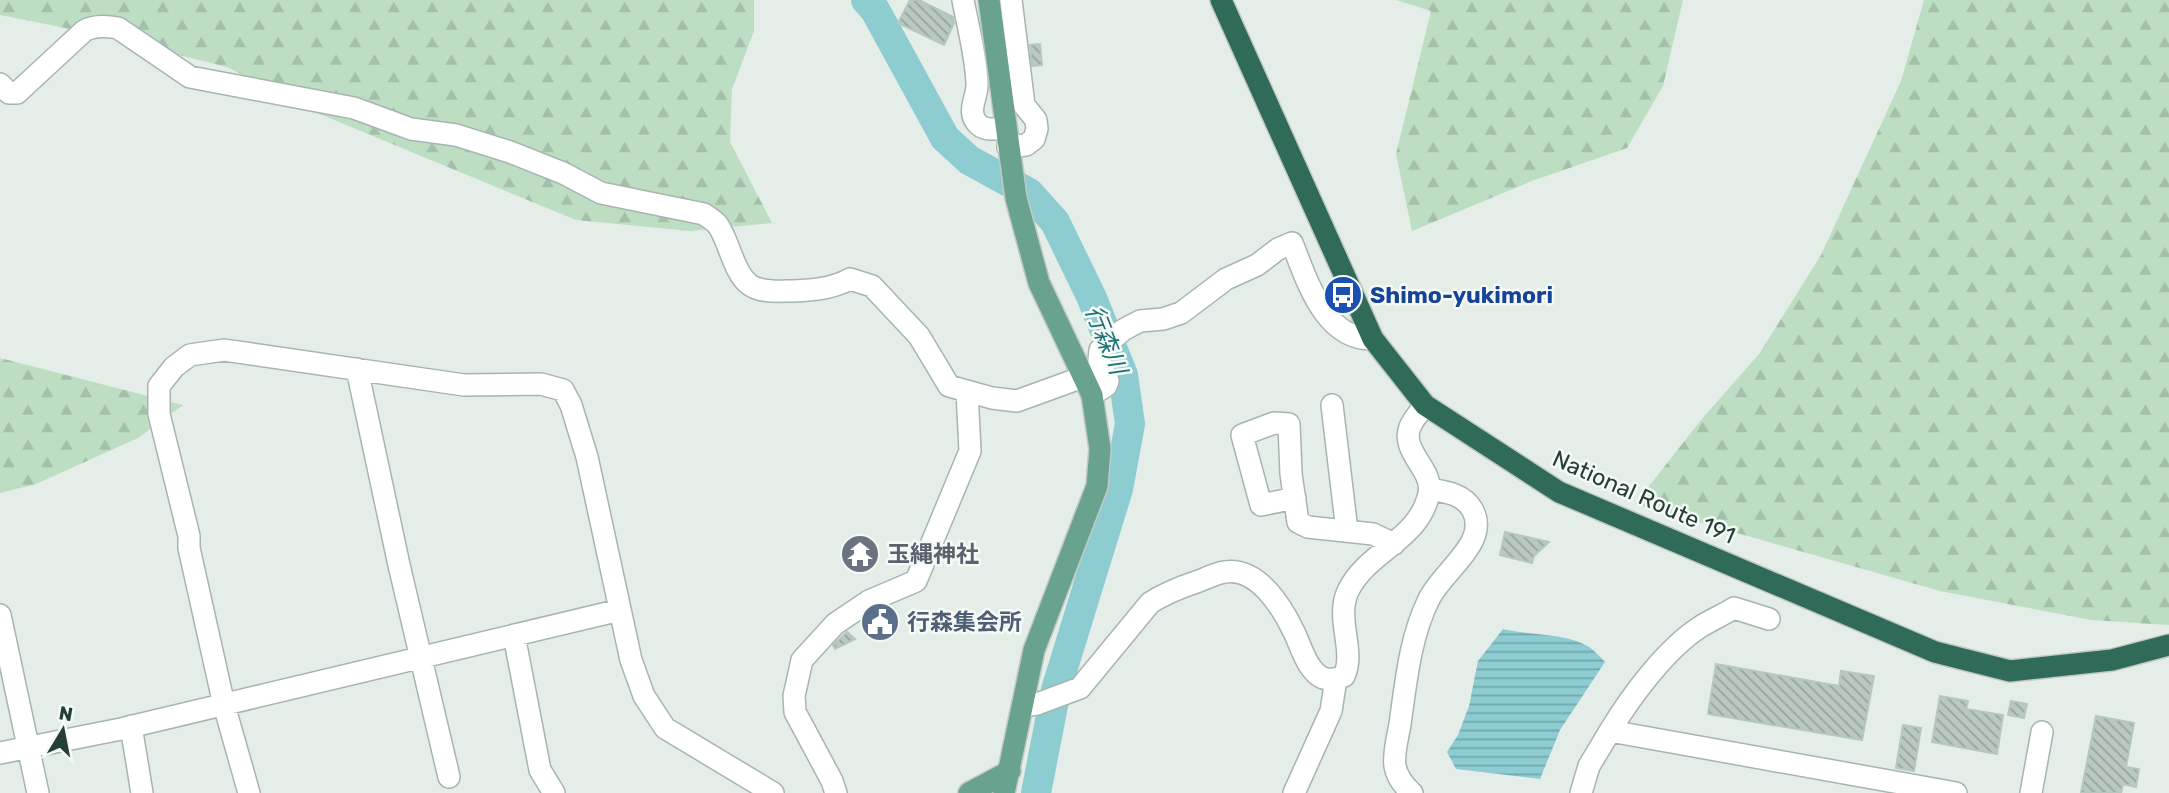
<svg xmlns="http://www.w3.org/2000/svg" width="2169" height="793" viewBox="0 0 2169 793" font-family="Rubik,'Noto Sans JP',sans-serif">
<defs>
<pattern id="forest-firs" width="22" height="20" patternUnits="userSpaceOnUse" patternTransform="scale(1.75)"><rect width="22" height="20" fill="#bedec4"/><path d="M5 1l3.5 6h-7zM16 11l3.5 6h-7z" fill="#a3c0a9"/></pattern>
<pattern id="water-rules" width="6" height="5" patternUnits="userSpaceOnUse" patternTransform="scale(1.75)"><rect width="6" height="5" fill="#8dccd1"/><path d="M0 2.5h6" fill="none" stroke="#73a7aa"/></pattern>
<pattern id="building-back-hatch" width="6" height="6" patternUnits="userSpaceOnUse" patternTransform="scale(1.75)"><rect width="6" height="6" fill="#b9c8c1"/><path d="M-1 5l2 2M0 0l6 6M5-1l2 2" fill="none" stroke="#96a49e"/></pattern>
</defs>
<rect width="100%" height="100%" fill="#e4ede8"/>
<path fill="url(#forest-firs)" d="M0,0H754V31L732,89L730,142L772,223L690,231L576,220L322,115L227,67L90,33L0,15Z
M1396,0H1683L1663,86L1627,148L1532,181L1412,231L1396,154L1431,11Z
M1924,0H2169V625L2091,620L1940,591L1635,504L1701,420L1759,354L1821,255L1901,81Z
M0,358L183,405L138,438L36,484L0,493Z"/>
<path fill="url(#water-rules)" d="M1503,629C1527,635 1568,633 1589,647C1595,651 1600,657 1605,662L1560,730L1540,779L1456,769L1447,752L1458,735L1469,706L1478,661Z"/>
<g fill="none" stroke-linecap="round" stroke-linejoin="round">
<path stroke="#8dccd1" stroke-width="30" d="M866,0L875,10L945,138L969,160L1029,193L1055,222L1091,296L1123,375L1130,424L1118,489L1056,690L1036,793"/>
</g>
<path fill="url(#building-back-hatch)" stroke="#b6c7bf" stroke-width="2" d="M910,0H919L953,17L954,23L944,45L898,23Z
M1040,44L1042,65L1032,66L1030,45Z
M1505,532L1549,542L1534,556L1532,563L1500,555Z
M894,609L898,627L866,635L863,621L872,615Z
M847,632L855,639L835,649L833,645Z
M1716,664L1839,686L1841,671L1874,676L1862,740L1708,714Z
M1940,696L1968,701L1966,709L2003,715L1997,754L1932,742Z
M2011,701L2027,704L2024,718L2008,715Z
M2096,716L2134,723L2126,767L2139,769L2136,787L2123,784L2121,793H2081Z
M1903,725L1921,728L1914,771L1896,768Z"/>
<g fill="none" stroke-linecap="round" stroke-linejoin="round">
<defs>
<path id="minor" d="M963,0C968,27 976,56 977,83C978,98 965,112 979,125C986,131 997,129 1006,128
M0,84L9,93H17L84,31C94,25 107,26 118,28L190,77L354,108L411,129L456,135L510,152L563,173L601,193L704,214C708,217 713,220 717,224C729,239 733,273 750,285C761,293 780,291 793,291C814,290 831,289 850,279L872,286L919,336L949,386L992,398L1017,401L1083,377
M1008,147L1026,145L1034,139L1037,129L1036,120L1024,105L1011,0
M357,369L399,565L449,777
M1092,395L1106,386L1108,381L1099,360L1100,350L1123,330L1140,321L1163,319L1181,313L1226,279L1257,265L1278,249L1292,243C1307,280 1324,340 1373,339
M1332,405L1347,531
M1295,498L1261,505L1242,435L1274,423L1289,424L1291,474L1298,522L1308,527L1373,534L1394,544
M0,615L38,793
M514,635L540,770L554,793
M1023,706L1037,704L1080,688L1150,603C1165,593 1181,587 1199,581C1207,578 1216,573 1225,572C1258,567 1282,607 1294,632C1301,646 1307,671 1323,678C1330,681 1338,678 1344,676C1356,651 1335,619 1348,591C1367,551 1420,540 1429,493C1434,470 1400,451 1410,427C1413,419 1420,412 1425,405
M131,726L142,793
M1610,731C1631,696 1666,649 1700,627C1711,620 1723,615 1734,608L1769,619
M0,753L121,729L620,610
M249,793L224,705L189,548V536L159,414V386L174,367L190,355L224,350L464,385L541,384L563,390L571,405L587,457L631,660L644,696L665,728L773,793
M836,793L832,781L795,712L794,696L802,660L835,624L869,601L916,581L970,451L967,391
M1294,793L1331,711L1336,679
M1412,793C1405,787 1397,777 1395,766C1393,753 1398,737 1400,724C1406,682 1410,637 1429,599C1443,570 1491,542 1472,509C1463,494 1446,492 1430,489
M1581,793L1589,766L1610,731L1956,793
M2031,793L2042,732"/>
<path id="major" d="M989,0L1016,198L1039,283L1092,395L1100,449L1097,486L1034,650L1004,793
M969,793L1010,771"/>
<path id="highway" d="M1221,0L1373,339L1425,405L1559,492L1935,652L2010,671L2112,660L2169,645"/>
</defs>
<use href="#minor" stroke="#a7b5af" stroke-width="24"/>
<use href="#major" stroke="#c2c9c6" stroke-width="24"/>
<use href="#highway" stroke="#c2c9c6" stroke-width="24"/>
<use href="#minor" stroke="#fff" stroke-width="21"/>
<use href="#major" stroke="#69a28f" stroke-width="21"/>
<use href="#highway" stroke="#306b5a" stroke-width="21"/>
</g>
<defs>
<symbol id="bus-disc" viewBox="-11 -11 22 22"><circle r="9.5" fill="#1a4fb4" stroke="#f5faf7"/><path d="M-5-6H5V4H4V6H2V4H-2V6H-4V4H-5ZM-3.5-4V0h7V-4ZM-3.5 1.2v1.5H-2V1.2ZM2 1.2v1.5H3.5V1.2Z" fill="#fff"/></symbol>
<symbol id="temple-disc" viewBox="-11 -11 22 22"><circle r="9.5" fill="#6b7280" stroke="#f5faf7"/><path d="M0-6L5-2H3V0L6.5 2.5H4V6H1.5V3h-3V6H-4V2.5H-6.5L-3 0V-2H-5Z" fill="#fff"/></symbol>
<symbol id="civic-disc" viewBox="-11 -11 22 22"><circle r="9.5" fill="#5c6f8a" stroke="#f5faf7"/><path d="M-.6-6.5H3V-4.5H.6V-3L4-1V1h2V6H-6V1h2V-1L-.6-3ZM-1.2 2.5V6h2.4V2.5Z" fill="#fff"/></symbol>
</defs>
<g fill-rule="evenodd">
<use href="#bus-disc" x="1321" y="273" width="44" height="44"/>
<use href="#temple-disc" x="838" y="532" width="44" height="44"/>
<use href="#civic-disc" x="858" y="600" width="44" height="44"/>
</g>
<g text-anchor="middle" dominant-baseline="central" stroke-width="5" stroke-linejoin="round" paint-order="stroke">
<g font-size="23" font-weight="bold" fill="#164399" stroke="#f5faf7" text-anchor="start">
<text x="1370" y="295">Shimo-yukimori</text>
</g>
<g font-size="23" fill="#243f35" stroke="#f5faf7">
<text transform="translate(1644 497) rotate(24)">National Route 191</text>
</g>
<g font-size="23" font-weight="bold" fill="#5b616d" stroke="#f5faf7" text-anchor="start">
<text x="887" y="554">玉縄神社</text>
</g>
<g font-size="23" font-weight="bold" fill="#4e5e75" stroke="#f5faf7" text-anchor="start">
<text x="907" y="622">行森集会所</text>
</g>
<g font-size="24" font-style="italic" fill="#1e727a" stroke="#f5faf7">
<text transform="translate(1106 340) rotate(68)">行森川</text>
</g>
</g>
<g transform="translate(63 730) rotate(10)" stroke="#f5faf7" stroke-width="5" paint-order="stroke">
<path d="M0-5L12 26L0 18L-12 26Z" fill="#243f35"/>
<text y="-10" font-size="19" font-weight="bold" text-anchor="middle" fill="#243f35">N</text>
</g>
</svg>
